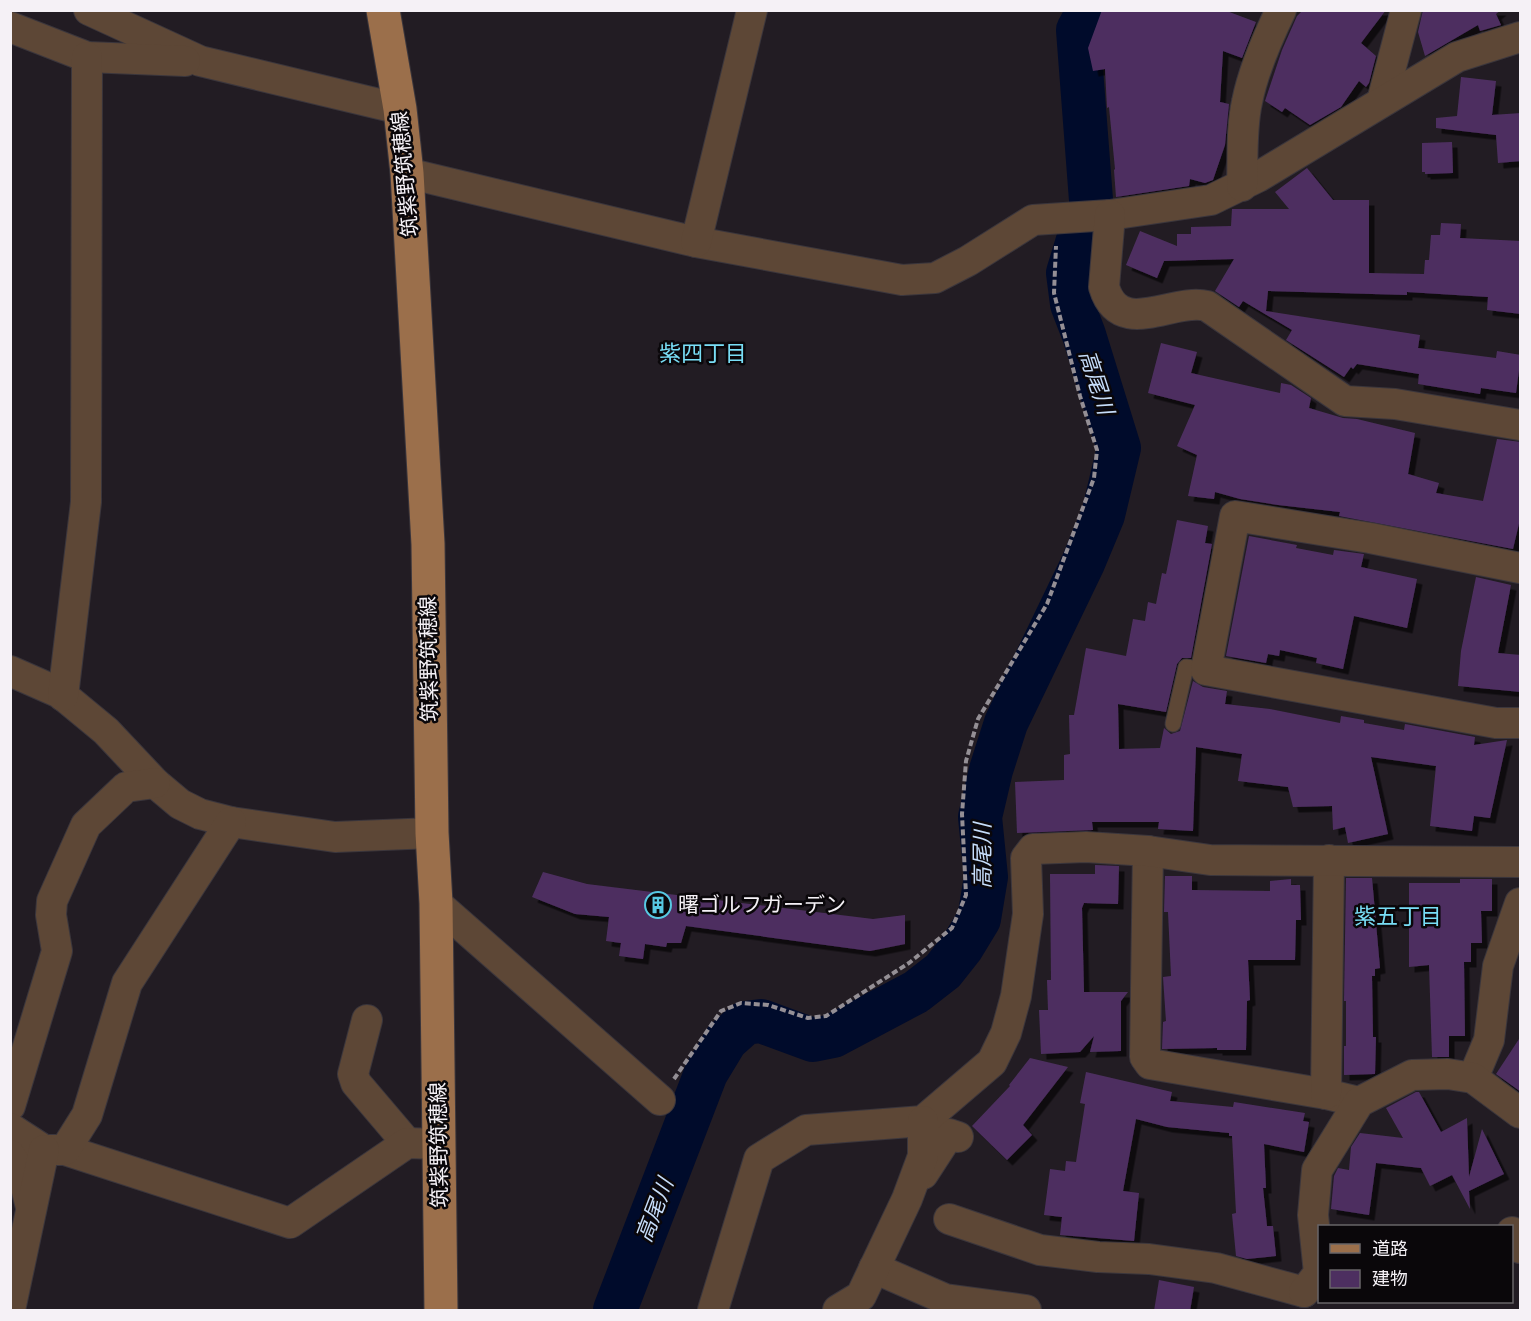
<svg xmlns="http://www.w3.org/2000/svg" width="1531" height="1321" viewBox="0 0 1531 1321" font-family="Cabin,'Noto Sans JP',sans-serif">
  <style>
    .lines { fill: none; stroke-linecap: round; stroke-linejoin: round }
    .river { stroke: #000b2b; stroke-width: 44 }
    .building { fill: #4d2f60; filter: url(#shadow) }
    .service-casing { stroke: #3b363c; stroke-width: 17 }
    .minor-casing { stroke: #3b363c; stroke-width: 32 }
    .primary-casing { stroke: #3b363c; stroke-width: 35 }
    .path { stroke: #948f95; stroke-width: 4; stroke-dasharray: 6 3; stroke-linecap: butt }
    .service { stroke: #5d4736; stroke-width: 15 }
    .minor { stroke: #5d4736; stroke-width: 30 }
    .primary { stroke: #9b6f4b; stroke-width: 33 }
    .labels { text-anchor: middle; stroke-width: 5; stroke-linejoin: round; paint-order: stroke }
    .street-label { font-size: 21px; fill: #f5f1f6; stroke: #0a070a }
    .poi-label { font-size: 21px; fill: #f5f1f6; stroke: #0a070a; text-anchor: start }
    .neighbourhood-label { font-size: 22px; fill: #79def6; stroke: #0a070a }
    .water-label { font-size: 22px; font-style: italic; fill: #c6ddfa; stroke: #0a070a }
  </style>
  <defs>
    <filter id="shadow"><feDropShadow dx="5.5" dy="5.5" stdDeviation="0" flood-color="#0009"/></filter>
  </defs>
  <rect width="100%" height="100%" fill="#221c23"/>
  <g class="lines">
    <g class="river">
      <path d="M1089 10 1078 30 1091 200"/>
      <path d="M615 1310 706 1073 726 1040 745 1023 761 1021 813 1040 833 1036 916 992 943 971 962 947 979 919 986 877 980 817 991 770 1006 723 1083 563 1103 515 1119 448 1084 335 1072 304 1068 273 1082 227"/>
    </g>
  </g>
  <g class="building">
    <path d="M1102 10H1224L1256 22 1242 58 1223 51 1220 102 1229 104 1225 145 1213 180 1205 183 1190 179 1189 186 1116 197 1114 170 1115 169 1109 107 1107 108 1105 69 1093 71 1088 48Z"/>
    <path d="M1303 10H1386L1361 43 1376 56 1369 83 1366 87 1359 81 1341 107 1310 125 1285 108 1282 112 1265 101 1282 50 1297 16Z"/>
    <path d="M1423 10H1501L1496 14 1501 25 1480 31 1478 25 1425 56 1418 32Z"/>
    <path d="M1461 77 1496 81 1492 115 1521 113V161L1498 163 1496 135 1436 128V118L1457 116Z"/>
    <path d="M1452 142 1453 173 1425 174V172H1422V143Z"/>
    <path d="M1307 168 1333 200H1369V273L1424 274 1425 260H1429L1431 235H1440L1441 223 1461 224 1460 238 1521 241V314L1487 310 1488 297 1407 292V295L1268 291 1266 311 1420 335 1418 348 1496 358 1497 351 1521 355 1516 393 1481 388 1480 394 1418 384 1419 374 1357 364 1353 369 1351 367 1344 377 1286 340 1292 330 1243 301 1239 307 1215 291 1234 259 1164 261 1157 278 1126 265 1140 231 1177 246V234H1191V227L1231 226 1232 209H1289L1275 192Z"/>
    <path d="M1161 343 1197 352 1191 373 1280 393 1281 383 1291 385 1311 398 1309 408 1343 418 1357 419 1415 433 1408 474 1439 483 1436 493 1483 501 1497 439 1521 442V515L1513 549 1339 516 1340 512 1278 505 1240 499 1215 492 1214 499 1188 496 1197 455 1177 446 1195 405 1148 393Z"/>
    <path d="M1177 520 1208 526 1205 543 1212 544 1191 658H1182L1177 664 1166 712 1118 704 1119 749 1160 748 1164 728 1171 734 1180 731 1193 681 1203 687 1227 691 1225 704 1270 709 1340 723 1341 716 1364 720V723L1404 730 1405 724 1475 737 1474 745 1507 740 1490 818 1474 816 1472 831 1430 826 1436 766 1371 757 1388 834 1348 843 1345 827 1333 830 1332 806 1293 807 1288 787 1238 781 1242 754 1196 747 1193 831 1158 829 1159 822H1092L1093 830 1017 833 1015 782 1064 780V755L1070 754 1069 715H1074L1086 648 1126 656 1133 619 1145 621 1148 602 1156 604 1162 573 1166 574Z"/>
    <path d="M1249 536 1297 545 1296 548 1333 555 1334 550 1364 554 1361 567 1417 579 1407 628 1354 616 1343 669 1316 663 1317 658 1280 650 1279 656 1268 654 1266 663 1226 656Z"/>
    <path d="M1476 577 1511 585 1498 653 1521 655V692L1458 686 1461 651Z"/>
    <path d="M1095 865 1119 866 1118 904 1084 903 1082 908 1084 992H1128L1121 1001V1051L1090 1052 1094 1036 1080 1052 1041 1054 1039 1010H1048L1047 980H1051L1050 874H1095Z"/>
    <path d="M543 872 587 884 873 919 905 915V944L870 951 686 926 681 943H667L666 947 645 944 643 959 619 956 621 943 606 941 609 917 575 914 532 897Z"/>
    <path d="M1165 876H1192V890L1270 891V881L1291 879V885H1300L1301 920H1296L1295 960H1248L1250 1000 1247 1001 1246 1050H1217V1048L1162 1049 1163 1022 1166 1021 1163 977 1171 976 1168 912H1164Z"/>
    <path d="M1346 878H1372L1380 968 1375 969V976H1372L1373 1037H1376L1375 1074 1344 1075V1046H1346V1001H1344Z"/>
    <path d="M1460 879H1492V911H1481L1482 943H1471V962H1464L1465 1036H1449V1057H1432L1429 965 1409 967V883H1460Z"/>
    <path d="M1521 1036V1092L1496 1074Z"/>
    <path d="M1030 1058 1068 1067 1023 1125 1032 1135 1007 1160 972 1126 1010 1086 1009 1085Z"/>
    <path d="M1086 1072 1172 1092 1170 1101 1233 1107 1234 1102 1305 1113 1303 1121 1309 1122 1304 1152 1264 1144 1266 1188H1263L1267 1226H1273L1276 1256 1247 1259 1236 1256 1232 1214 1236 1213 1232 1136H1229V1133L1167 1127 1136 1119 1123 1191 1139 1193 1134 1241 1060 1235 1062 1217 1044 1215 1050 1169 1065 1171 1066 1161 1076 1162 1085 1104 1080 1103Z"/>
    <path d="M1416 1092H1419L1441 1132 1467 1118 1469 1177 1482 1129 1504 1174 1469 1191 1470 1209 1452 1175 1430 1186 1421 1168 1376 1163 1369 1215 1331 1209 1334 1176 1338 1168 1349 1170 1351 1147 1360 1133 1403 1138 1386 1108Z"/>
    <path d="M1159 1280 1194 1287 1190 1311H1154Z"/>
  </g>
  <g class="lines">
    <defs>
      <path id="service" d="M1173 724 1186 667 1206 670"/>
      <g id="minor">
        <path d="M89 10 200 61 400 109"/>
        <path d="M10 27 87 57 185 61"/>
        <path d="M1382 101 1406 10"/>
        <path d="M407 173 696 242 902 280 935 278 968 261 1033 220 1110 215 1211 200 1258 177 1457 57 1520 37"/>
        <path d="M1242 186C1243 159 1241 129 1247 102 1253 71 1267 39 1281 10"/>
        <path d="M1110 215 1104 287C1120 340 1173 297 1207 306L1345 401 1395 404 1520 425"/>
        <path d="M696 242 752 10"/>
        <path d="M1520 568 1370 538 1235 516 1206 670 1496 723H1520"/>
        <path d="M10 671 60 693 106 731 155 783 180 804 200 814 231 822 335 837 432 833"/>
        <path d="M63 696 86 502 87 57"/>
        <path d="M1148 851 1145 1057 1150 1064 1326 1094 1359 1102"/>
        <path d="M436 903 660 1100"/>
        <path d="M367 1020 353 1074 356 1083 407 1143"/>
        <path d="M1473 1078 1489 1040 1498 966 1520 903"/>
        <path d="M1326 1094 1329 860"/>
        <path d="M10 1106 57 951 51 915 52 901 86 825 126 787 155 783"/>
        <path d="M10 1128 44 1150H65L290 1223 407 1143 438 1144"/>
        <path d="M65 1150 87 1115 127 983 231 822"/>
        <path d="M10 1155 24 1179 31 1207"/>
        <path d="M923 1174 949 1134 958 1137"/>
        <path d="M949 1219 1040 1250 1098 1257 1149 1259 1216 1268 1304 1292"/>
        <path d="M1512 1232 1520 1248"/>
        <path d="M874 1268 945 1299 1026 1310"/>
        <path d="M1304 1292 1319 1273 1313 1215 1317 1170 1359 1102 1412 1075 1448 1074 1473 1078 1520 1113"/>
        <path d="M10 1310 44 1150"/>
        <path d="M713 1310 759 1159 806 1130 923 1121 992 1062 1006 1033 1016 996 1028 914 1026 858 1033 849 1086 847 1148 851 1210 860 1520 862"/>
        <path d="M838 1310 861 1296 907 1199 923 1156V1121"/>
      </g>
      <path id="primary" d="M383 10 400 109 407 173 428 544 432 833 436 903 441 1310"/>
    </defs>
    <use href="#service" class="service-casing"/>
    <use href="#minor" class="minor-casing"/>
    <use href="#primary" class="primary-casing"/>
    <path class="path" d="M674 1079 721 1011 741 1003 768 1005 808 1018 826 1016 909 963 952 928 966 895 962 814 966 761 978 719 1047 604 1094 478 1097 450 1080 396 1054 293 1056 246"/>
    <use href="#service" class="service"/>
    <use href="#minor" class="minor"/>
    <use href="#primary" class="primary"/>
  </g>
  <defs>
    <symbol id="building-ring" viewBox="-11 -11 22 22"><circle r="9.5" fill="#0a070a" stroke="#57c9e3" stroke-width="1.5"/><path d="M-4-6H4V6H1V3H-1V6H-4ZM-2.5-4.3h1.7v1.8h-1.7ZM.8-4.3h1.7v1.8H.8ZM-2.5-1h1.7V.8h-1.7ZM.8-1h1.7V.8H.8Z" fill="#57c9e3"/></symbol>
  </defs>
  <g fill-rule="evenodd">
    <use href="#building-ring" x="643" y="890" width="30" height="30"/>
  </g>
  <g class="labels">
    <g class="street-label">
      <text transform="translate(405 174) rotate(-95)" y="7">筑紫野筑穂線</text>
      <text transform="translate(429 659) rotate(-91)" y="7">筑紫野筑穂線</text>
      <text transform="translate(439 1145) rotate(-91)" y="7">筑紫野筑穂線</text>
    </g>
    <g class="poi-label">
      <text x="678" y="912">曙ゴルフガーデン</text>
    </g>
    <g class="neighbourhood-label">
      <text x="703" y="361">紫四丁目</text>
      <text x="1398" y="924">紫五丁目</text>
    </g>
    <g class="water-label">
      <text transform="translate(1097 382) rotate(72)" y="8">高尾川</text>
      <text transform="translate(982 856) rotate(-90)" y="8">高尾川</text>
      <text transform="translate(654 1210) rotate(-69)" y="8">高尾川</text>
    </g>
  </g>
  <rect width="1531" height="1321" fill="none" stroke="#f5f1f6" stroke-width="24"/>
  <rect x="1318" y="1225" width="195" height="78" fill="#0a070a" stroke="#686568" stroke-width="1.5"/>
  <rect x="1330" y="1244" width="30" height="9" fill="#9b6f4b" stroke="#686568" stroke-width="1.5"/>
  <text x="1372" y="1255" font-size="18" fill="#f5f1f6">道路</text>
  <rect x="1330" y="1270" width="30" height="18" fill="#4d2f60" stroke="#686568" stroke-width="1.5"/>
  <text x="1372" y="1285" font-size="18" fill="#f5f1f6">建物</text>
</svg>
